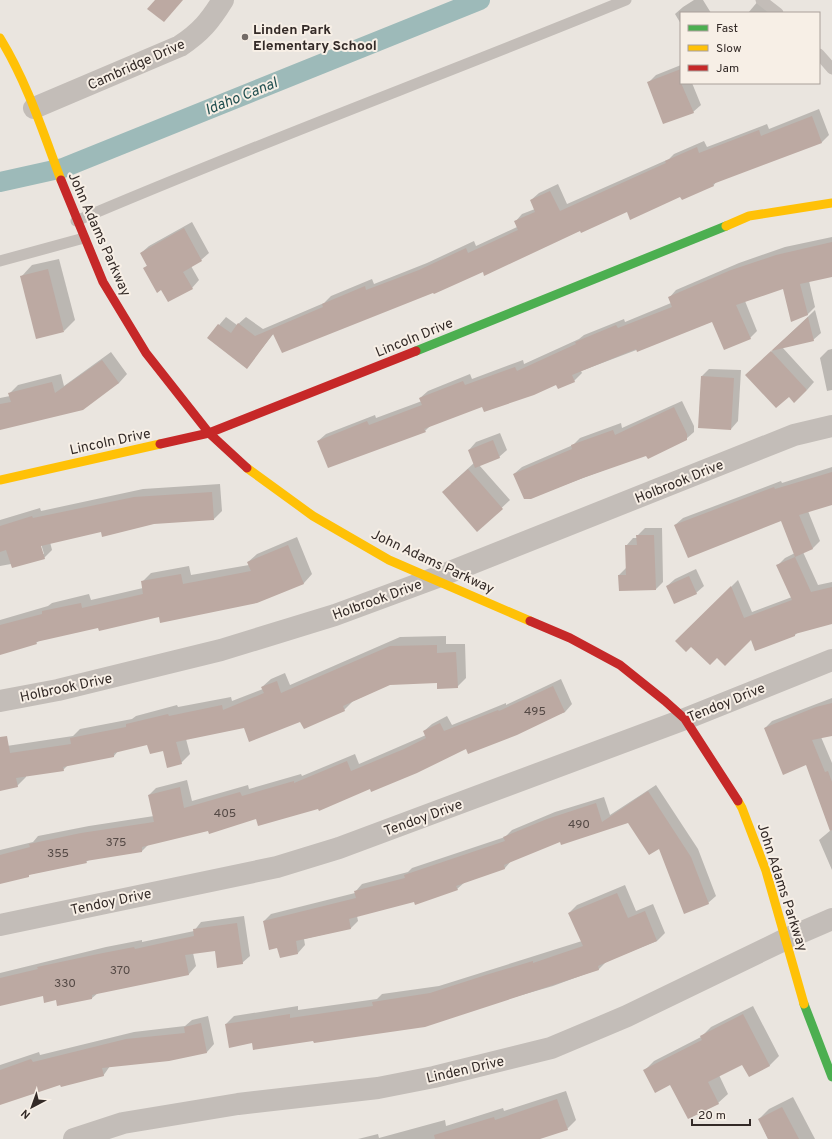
<svg xmlns="http://www.w3.org/2000/svg" width="832" height="1139" viewBox="0 0 832 1139" font-family="Overpass,sans-serif">
  <style>
    .shadow { fill: #0003; fill-rule: evenodd }
    .lines { fill: none; stroke-linecap: round; stroke-linejoin: round }
    .canal { stroke: #9dbab9; stroke-width: 20 }
    .building { fill: #bca9a2 }
    .lane { stroke: #c3bdb8; stroke-width: 11 }
    .street { stroke: #c3bdb8; stroke-width: 22 }
    .fast { stroke: #4caf50; stroke-width: 9 }
    .slow { stroke: #ffc107; stroke-width: 9 }
    .jam { stroke: #c62828; stroke-width: 9 }
    .poi-dot { fill: #736b67; stroke: #f7efe6; stroke-width: 1.5 }
    .labels { text-anchor: middle; stroke-width: 4; stroke-linejoin: round; paint-order: stroke }
    .number-label { font-size: 12px; fill: #554a46 }
    .poi-label { font-size: 14px; font-weight: bold; fill: #332a27; stroke: #f7efe6; text-anchor: start }
    .street-label { font-size: 14px; fill: #332a27; stroke: #f7efe6 }
    .water-label { font-size: 15px; font-style: italic; fill: #214f50; stroke: #f7efe6 }
  </style>
  <rect width="100%" height="100%" fill="#eae5df"/>
  <g class="shadow">
    <path d="M694 0H703L711 13H681V24L675 14 683 7Z"/>
    <path d="M759 0 778 13H748Z"/>
    <path d="M681 65V83H692L701 105 693 112 648 83 656 75Z"/>
    <path d="M819 109 829 135 822 142 717 181 713 186 627 211 434 291 274 333 247 367 208 338 226 317 237 325 246 317 263 329 324 303 331 296 372 279 374 284 427 263 474 241 476 246 517 227 515 222 522 214 535 209 531 200 539 193 558 184 567 204 669 159 674 154 704 141 707 147 767 124 769 129Z"/>
    <path d="M192 222 209 253 201 260 191 266 199 280 192 288 162 289 144 268 148 265 141 253 149 246Z"/>
    <path d="M832 237V276L809 281 815 307 807 315 784 287 745 301 757 331 750 338 713 321 581 371 582 373 574 381 556 384 483 405 431 425 425 431 318 441 326 434 375 415 376 418 422 401 420 398 428 391 470 374 472 379 523 360 524 364 579 339 584 335 624 319 625 322 671 303 669 298 676 290 739 263 785 247Z"/>
    <path d="M59 259 75 320 64 331 21 277 32 265Z"/>
    <path d="M815 310 821 333 813 340 782 347 814 382 807 390 754 368Z"/>
    <path d="M832 349V390L827 391 820 358 828 350Z"/>
    <path d="M111 352 127 374 119 383 0 429V398L10 396 9 394 18 385 61 374 64 386Z"/>
    <path d="M709 369 741 370 738 421 731 429 702 376Z"/>
    <path d="M682 401 694 426V432L686 439 530 498 514 474 522 467 573 445 580 438 621 423 622 428Z"/>
    <path d="M500 433 507 450 499 457 479 465 510 500 478 530 451 484 474 463 469 450 476 442Z"/>
    <path d="M832 467V504L808 511 820 541 813 548 803 552 818 585 832 582V623L798 632 795 635 751 638 717 657 677 641 738 580 752 612 792 597 778 565 785 558 795 553 782 520 675 525 683 518 781 481 782 483Z"/>
    <path d="M220 484 222 511 214 519 154 523 102 530 50 542 52 550 44 558 0 566V520L40 508 41 511 143 489ZM40 540 44 554H42L38 541Z"/>
    <path d="M645 528H662L663 582 656 589 620 590 619 575 626 568V546L633 538H637V536Z"/>
    <path d="M297 537 312 574 304 583 257 602 159 616 99 627 40 640 36 643 0 654V620L48 606 52 603 89 594 91 600 143 588 142 582 151 573 189 566 191 575 249 565 248 562 257 554Z"/>
    <path d="M696 569 704 586 696 593 667 586 675 579Z"/>
    <path d="M446 636V644H465L466 678 457 687 438 682 390 684 353 701 344 710 301 720 245 727 186 739 190 754 181 763 163 749 148 744 118 751 114 756 68 765 63 770 26 775V777L17 786 0 790V747L73 736 80 729 132 719 136 716 177 705 178 707 231 697 232 701 263 689 262 687 271 679 285 673 290 685 400 637Z"/>
    <path d="M561 679 572 704 565 712 466 747 371 788 318 807 257 818 149 844 142 851 90 859 86 862 31 874 0 883V850L33 842 38 836 89 826 154 816 149 795 156 788 187 780 192 801 248 785 249 789 301 774 302 776 355 754 359 764 426 735 424 731 432 724 447 716 452 725 506 703V705Z"/>
    <path d="M832 698V735L821 737 832 763V870L819 840 831 830 807 764 765 728 772 721Z"/>
    <path d="M656 785 698 849 716 896 708 903 659 847 629 822 561 841 512 860 505 868 465 882 457 889 357 916 358 921 351 928 304 939 305 945 298 953 278 947 264 921 271 914 355 893V892L362 884 408 872 412 868 505 837 512 830 555 812 604 797 610 815Z"/>
    <path d="M625 885 636 911 653 904 665 933 657 941 607 961 599 969 553 986 484 1006 314 1039 253 1042 226 1024 234 1016 298 1006V1010L377 999 382 994 439 986 582 941 569 913 577 905Z"/>
    <path d="M244 916 250 956 242 963 216 950 193 953 196 966 189 974 98 993 92 998 57 999 44 995 0 1004V973L106 947 142 940V942L194 931 201 922Z"/>
    <path d="M753 1006 779 1056 769 1066 743 1063 719 1075 728 1094 718 1103 645 1070 654 1061 701 1037 711 1027Z"/>
    <path d="M208 1016 214 1044 207 1052 169 1060 110 1066 103 1076 61 1083 0 1104V1065L39 1052 40 1055 134 1032 185 1026 192 1020Z"/>
    <path d="M566 1091 576 1120 567 1129 537 1139H358L378 1134 379 1138 445 1120 446 1126 503 1108 504 1111Z"/>
    <path d="M793 1097 815 1139H768L759 1119 769 1109Z"/>
  </g>
  <g class="lines">
    <path class="canal" d="M0 182 63 168 480 0"/>
  </g>
  <g class="building">
    <path d="M155 0H183L164 22 147 9Z"/>
    <path d="M681 69V83L694 113 663 124 647 82Z"/>
    <path d="M812 116 822 143 713 184 714 186 682 200 680 197 630 220 627 212 581 233 580 231 484 276 483 272 434 294 433 293 282 353 273 334 247 369 207 338 218 324 231 333 238 323 255 336 323 307 322 304 365 286 366 290 419 270 466 248 468 253 518 230 514 221 535 212 530 200 550 191 560 211 666 163 665 161 697 147 699 153 759 130 761 136Z"/>
    <path d="M184 228 202 261 183 272 193 289 168 302 161 290 157 293 143 268 147 266 140 253Z"/>
    <path d="M832 242V277L800 284 808 315 791 322 783 289 736 305 751 339 724 350 712 322 637 352 636 349 572 375 575 382 558 389 556 385 534 395 484 412 482 407 424 429 426 432 328 468 317 441 367 421 369 425 422 405 419 398 463 381 465 385 515 367 517 371 576 344 575 342 616 325 618 328 672 307 668 297 731 270 776 255Z"/>
    <path d="M48 269 64 332 36 339 20 276Z"/>
    <path d="M808 317 814 341 771 351 807 390 794 403 789 397 776 408 745 375Z"/>
    <path d="M102 360 119 383 83 410 0 430V404L11 402 8 393 52 382 55 393Z"/>
    <path d="M701 376 734 378 731 430 698 428Z"/>
    <path d="M674 407 687 434V440L648 459 646 456 583 478 531 499H524L513 474 572 449 571 445 613 430 615 435Z"/>
    <path d="M493 440 500 458 475 468 468 450Z"/>
    <path d="M468 469 503 509 477 532 442 492Z"/>
    <path d="M832 472V505L799 515 813 549 795 557 781 521 688 558 674 525 774 487 775 489Z"/>
    <path d="M212 492 214 520 154 524 102 537 101 532 41 546 45 559 12 568 6 550 0 552V526L32 516 33 518 134 497Z"/>
    <path d="M636 535H654L656 590 619 591 618 575H626L625 545H637Z"/>
    <path d="M288 545 304 584 257 603 160 623 159 617 99 631 98 628 36 642 37 644 0 655V625L42 614V611L81 603 82 608 143 594 141 581 181 574 183 584 251 571 247 562Z"/>
    <path d="M795 557 811 592 832 587V624L795 634V636L755 651 751 640 725 666 717 658 710 665 691 647 686 652 675 641 731 586 744 618 792 600 776 565Z"/>
    <path d="M689 576 697 594 674 604 666 586Z"/>
    <path d="M437 645V653L456 652 458 688 437 689V683L390 685 343 706 345 711 304 729 300 722 249 742 244 728 176 742 182 764 167 768 163 751 150 754 147 745 114 753V757L63 767 64 771 16 778 18 787 0 791V737L7 736 10 753 71 744 70 738 126 727V724L168 714 169 716 222 705 223 710 264 693 261 687 277 681 281 693 390 646Z"/>
    <path d="M553 686 565 712 517 735 468 754 466 749 417 773 371 792 370 789 319 811 318 809 258 826 256 819 209 834 208 831 142 847V852L86 861 87 863 29 875V877L0 884V855L30 847 29 844 81 833 154 822 148 795 180 787 184 808 240 792 242 796 294 781V783L347 761 351 771 404 749 426 738 423 731 440 723 444 731 498 710 499 711Z"/>
    <path d="M832 703V736L812 740 825 772 828 771 832 782V830L830 831 806 765 783 775 764 728 816 707Z"/>
    <path d="M648 791 691 857 709 904 684 914 659 849 649 855 628 823 561 845 560 842 504 865 505 869 456 886 458 890 415 905 414 902 349 919 351 929 296 941 298 954 280 958 277 948 269 950 263 921 356 898 354 891 405 878 404 875 505 841 503 837 547 819 596 803 602 822Z"/>
    <path d="M617 893 628 918 645 911 657 941 598 966 599 970 425 1027 314 1043 313 1041 253 1050 252 1043 229 1048 225 1024 290 1014V1018L373 1006 372 1002 430 993 489 974 533 961V963L583 946 568 913Z"/>
    <path d="M237 923 243 964 217 968 215 951 185 955 189 975 92 995V999L57 1006 56 1000 44 1003 43 996 0 1006V978L38 969 37 967 98 954 134 947 135 949 194 936 193 929Z"/>
    <path d="M743 1014 770 1066 749 1077 742 1065 708 1082 719 1104 688 1119 670 1085 655 1093 643 1070 702 1040 700 1036Z"/>
    <path d="M201 1023 207 1053 169 1061 102 1068 104 1076 61 1087 60 1085 0 1105V1070L31 1059 33 1062 126 1039 185 1033 184 1027Z"/>
    <path d="M557 1099 568 1130 540 1139H435L434 1135 494 1117 495 1120Z"/>
    <path d="M782 1107 799 1139H768L758 1119Z"/>
  </g>
  <g class="lines">
    <g class="lane">
      <path d="M761 0 778 13"/>
      <path d="M819 54 832 69"/>
      <path d="M76 221C258 143 443 75 626 0"/>
      <path d="M0 261 84 238"/>
    </g>
    <g class="street">
      <path d="M34 108 180 46C201 32 210 21 223 0"/>
      <path d="M0 701 58 690 221 650 335 615 435 578 794 435 832 426"/>
      <path d="M0 925 277 867 339 848 685 719 832 660"/>
      <path d="M74 1139 123 1123 238 1104 378 1088 434 1077 551 1048 627 1016 786 939 832 919"/>
    </g>
    <g class="fast">
      <path d="M416 351 726 226"/>
      <path d="M804 1004 832 1077"/>
    </g>
    <g class="slow">
      <path d="M0 38C27 82 43 132 61 180"/>
      <path d="M726 226 749 216 832 203"/>
      <path d="M247 468 313 516 389 560 530 621"/>
      <path d="M0 480 160 444"/>
      <path d="M738 801 742 808 766 871 804 1004"/>
    </g>
    <g class="jam">
      <path d="M61 180 103 282 146 353 209 433 247 468"/>
      <path d="M160 444 209 433 416 351"/>
      <path d="M530 621 570 638 620 665 665 701 685 719 738 801"/>
    </g>
  </g>
  <circle class="poi-dot" cx="245" cy="37" r="4"/>
  <g class="labels">
    <g class="number-label">
      <text x="535" y="715">495</text>
      <text x="225" y="817">405</text>
      <text x="579" y="828">490</text>
      <text x="116" y="846">375</text>
      <text x="58" y="857">355</text>
      <text x="120" y="974">370</text>
      <text x="65" y="987">330</text>
    </g>
    <g class="poi-label">
      <text x="253" y="34">Linden Park<tspan x="253" dy="16">Elementary School</tspan></text>
    </g>
    <g class="street-label">
      <text transform="translate(136 64) rotate(-24)" y="5">Cambridge Drive</text>
      <text transform="translate(100 234) rotate(66)" y="5">John Adams Parkway</text>
      <text transform="translate(414 337) rotate(-22)" y="5">Lincoln Drive</text>
      <text transform="translate(110 441) rotate(-12)" y="5">Lincoln Drive</text>
      <text transform="translate(679 481) rotate(-22)" y="5">Holbrook Drive</text>
      <text transform="translate(433 561) rotate(25)" y="5">John Adams Parkway</text>
      <text transform="translate(377 599) rotate(-20)" y="5">Holbrook Drive</text>
      <text transform="translate(66 687) rotate(-12)" y="5">Holbrook Drive</text>
      <text transform="translate(726 702) rotate(-22)" y="5">Tendoy Drive</text>
      <text transform="translate(423 817) rotate(-20)" y="5">Tendoy Drive</text>
      <text transform="translate(783 887) rotate(72)" y="5">John Adams Parkway</text>
      <text transform="translate(111 901) rotate(-12)" y="5">Tendoy Drive</text>
      <text transform="translate(465 1069) rotate(-13)" y="5">Linden Drive</text>
    </g>
    <g class="water-label">
      <text transform="translate(241 96) rotate(-22)" y="5">Idaho Canal</text>
    </g>
  </g>
  <rect x="680" y="12" width="140" height="72" fill="#f7efe6" stroke="#a9a09a"/>
  <rect x="688" y="25" width="20" height="6" fill="#4caf50" stroke="#a9a09a"/>
  <text x="716" y="32" font-size="12" fill="#332a27">Fast</text>
  <rect x="688" y="45" width="20" height="6" fill="#ffc107" stroke="#a9a09a"/>
  <text x="716" y="52" font-size="12" fill="#332a27">Slow</text>
  <rect x="688" y="65" width="20" height="6" fill="#c62828" stroke="#a9a09a"/>
  <text x="716" y="72" font-size="12" fill="#332a27">Jam</text>
  <g transform="translate(32 1107) rotate(221)" stroke="#f7efe6" stroke-width="3" paint-order="stroke">
  <path d="M0-3L7 15L0 10L-7 15Z" fill="#332a27"/>
  <text y="-6" font-size="11" font-weight="bold" text-anchor="middle" fill="#332a27">N</text>
  </g>
  <path d="M692 1119v6h58v-6" fill="none" stroke="#332a27" stroke-width="2"/>
  <text x="698" y="1119" font-size="12" fill="#332a27" stroke="#f7efe6" stroke-width="3" paint-order="stroke">20 m</text>
</svg>
